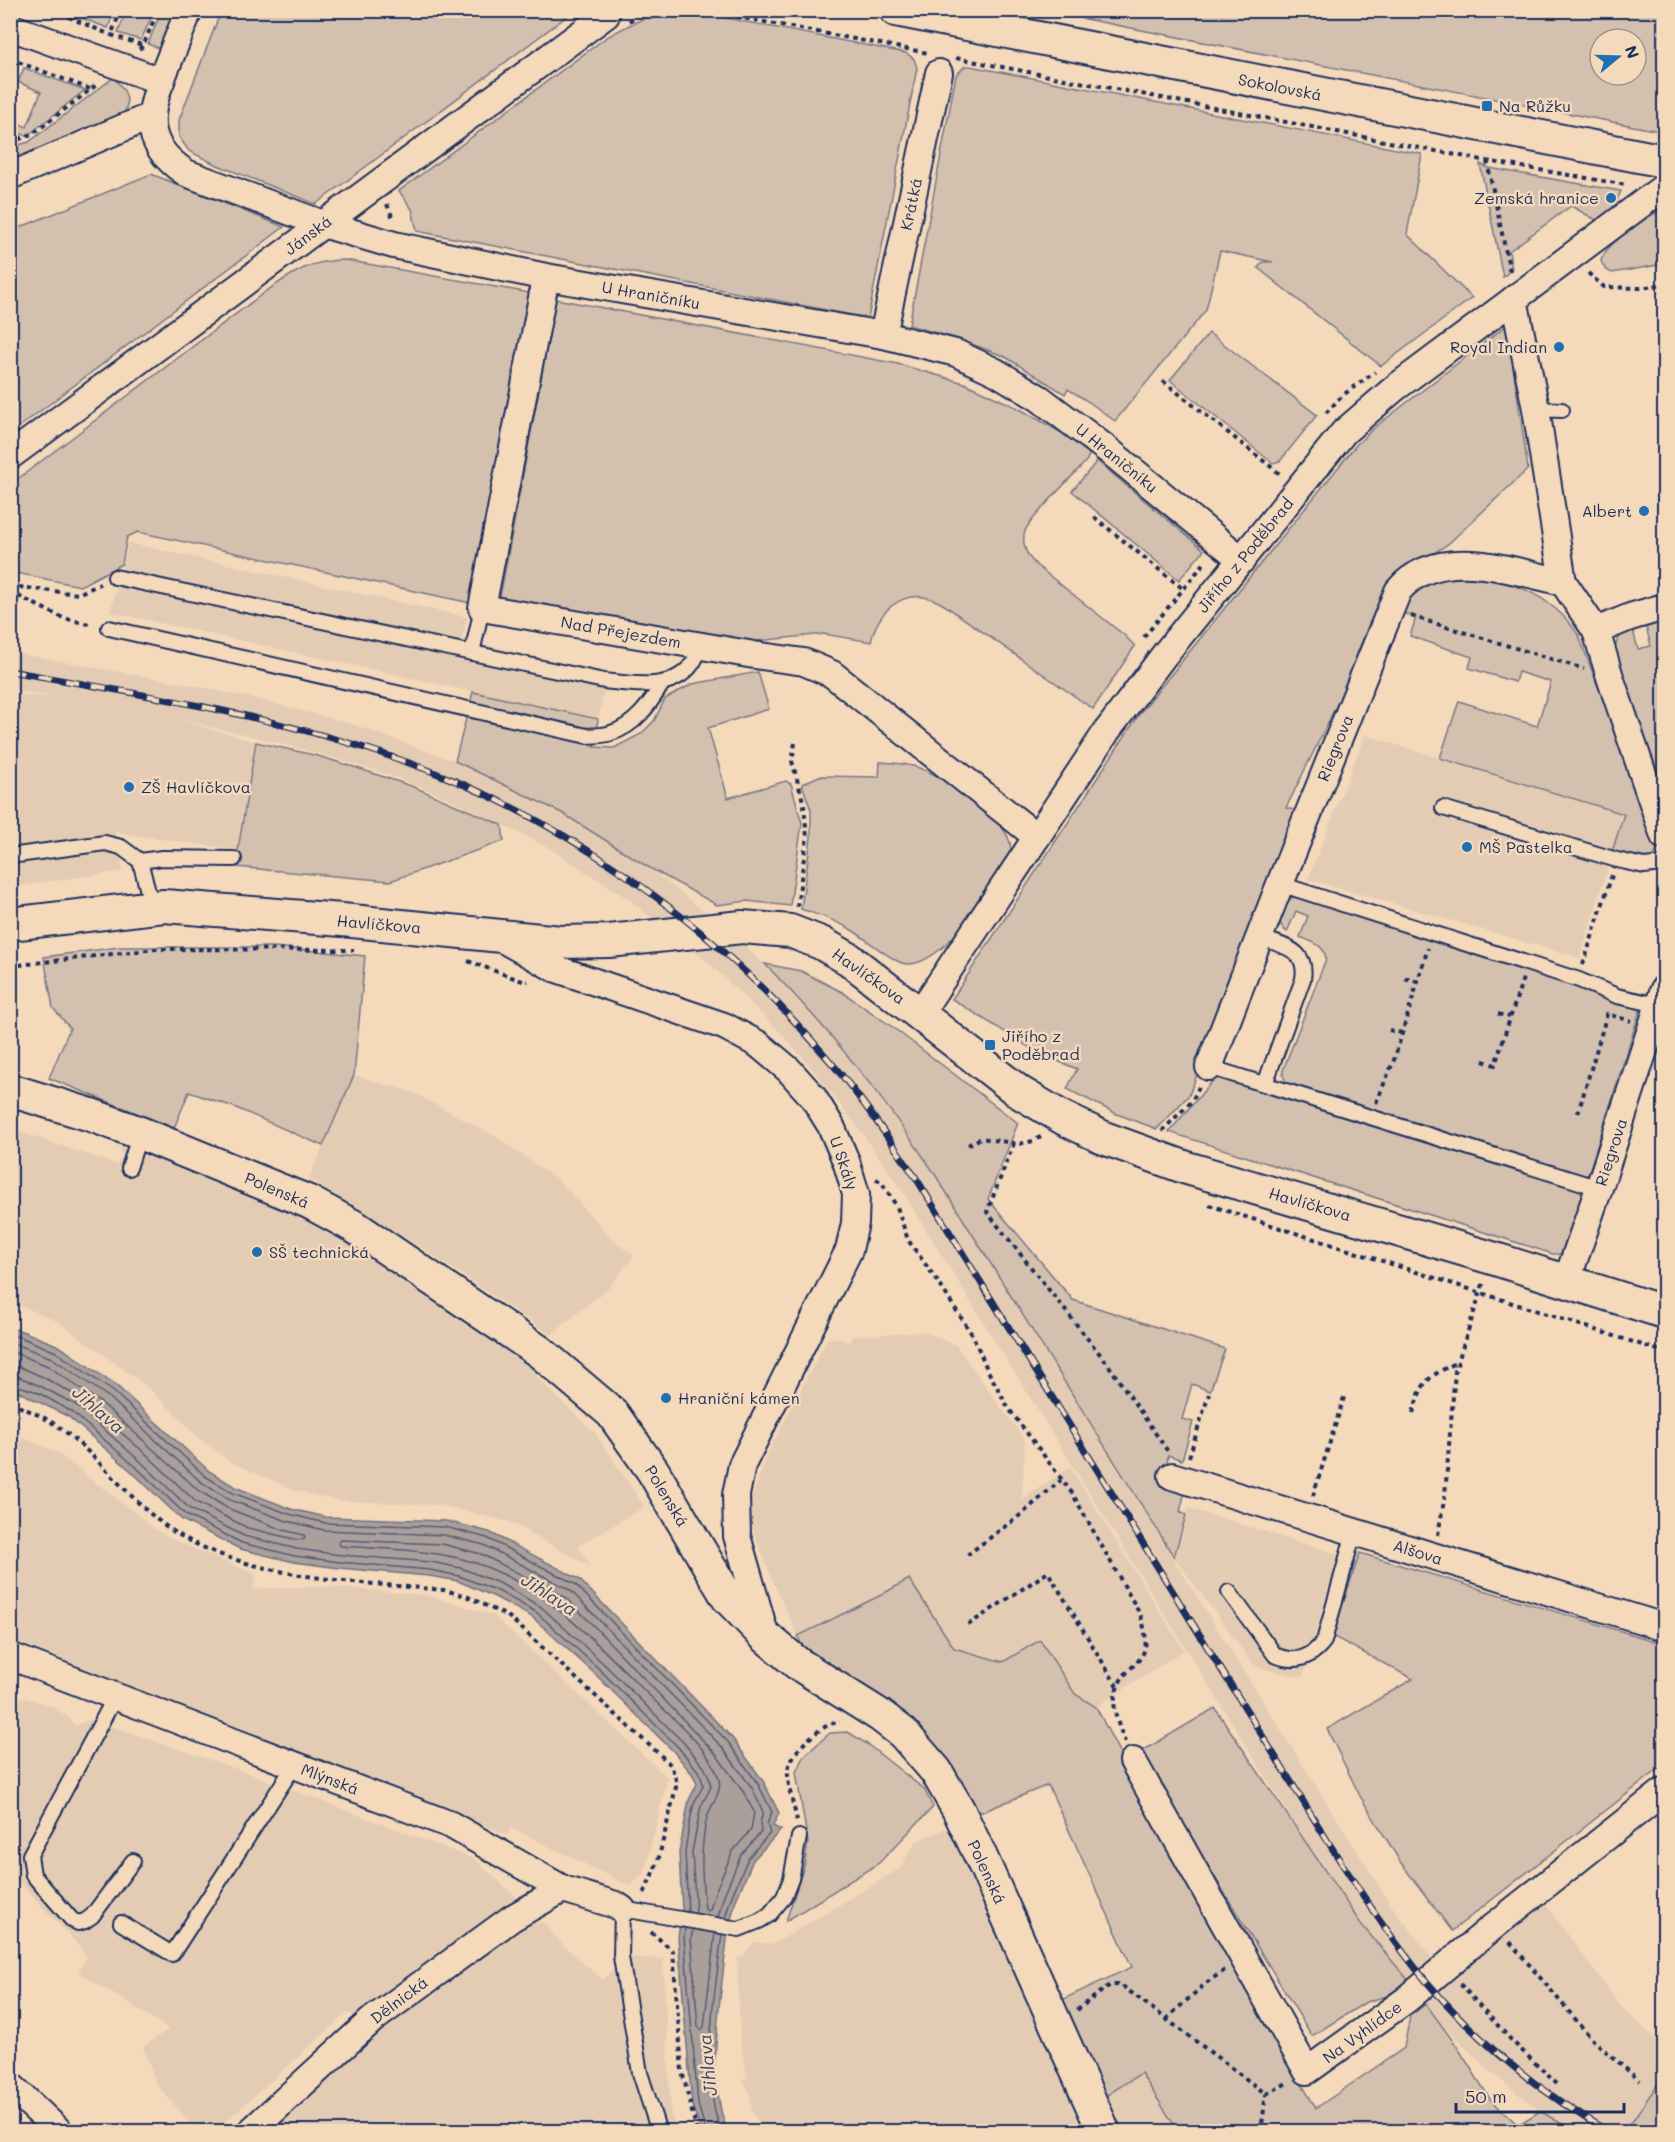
<svg xmlns="http://www.w3.org/2000/svg" width="1675" height="2142" viewBox="0 0 1675 2142" font-family="Mali,sans-serif">
  <style>
    .built { fill: #e4ccb4 }
    .green { fill: #d4c0ae; stroke: #787886; stroke-width: 1.5; fill-rule: evenodd }
    .water { fill: #aa9f9b; stroke: #717283; stroke-width: 1.5 }
    .lines { fill: none; stroke-linecap: round; stroke-linejoin: round }
    .shore { stroke: #545c76; stroke-width: 1.5 }
    .service-casing { stroke: #1b2f5e; stroke-width: 18 }
    .minor-casing { stroke: #1b2f5e; stroke-width: 30 }
    .tertiary-casing { stroke: #1b2f5e; stroke-width: 36 }
    .path { stroke: #1b2f5e; stroke-width: 4; stroke-dasharray: 4.5 4.5; stroke-linecap: butt }
    .service { stroke: #f4d9bb; stroke-width: 14 }
    .minor { stroke: #f4d9bb; stroke-width: 26 }
    .tertiary { stroke: #f4d9bb; stroke-width: 32 }
    .rail-casing { stroke: #1b2f5e; stroke-width: 7 }
    .rail { stroke: #f4d9bb; stroke-width: 4.5; stroke-dasharray: 14; stroke-linecap: butt }
    .poi-dot { fill: #1f6fb2; stroke: #f4d9bb; stroke-width: 2 }
    .labels { text-anchor: middle; stroke-width: 5; stroke-linejoin: round; paint-order: stroke }
    .street-label { font-size: 16px; fill: #1b2f5e; stroke: #f4d9bb }
    .poi-label { font-size: 16px; fill: #1b2f5e; stroke: #f4d9bb; text-anchor: start }
    .water-label { font-size: 18px; font-style: italic; fill: #38456a; stroke: #f4d9bb }
  </style>
  <rect width="100%" height="100%" fill="#f4d9bb"/>
  <filter id="ink" filterUnits="userSpaceOnUse"><feTurbulence type="fractalNoise" baseFrequency=".0167" numOctaves="2"/><feDisplacementMap in="SourceGraphic" scale="12" xChannelSelector="R" yChannelSelector="G"/><feConvolveMatrix kernelMatrix="1 2 1 2 8 2 1 2 1" color-interpolation-filters="sRGB"/></filter>
  <g filter="url(#ink)">
    <g class="built">
      <path d="M129 543 467 617 462 639 607 675 598 719 110 612Z"/>
      <path d="M10 652 197 686 264 701 349 723 455 761 562 813 608 842 648 867 736 937 805 1005 838 1042 889 1106 931 1167 1179 1568 1391 1905 1442 1971 1544 1902 1622 2008 1664 2046V2075L1632 2122 1649 2131H1574L1540 2111 1491 2072 1441 2024 1413 1995 1360 1926 1321 1866 900 1188 859 1129 810 1066 778 1030 711 965 627 898 544 845 441 795 389 775 338 759 256 737 174 719 256 742 238 850 115 832 123 871 11 887V694L53 697 11 690Z"/>
      <path d="M1365 735 1624 815 1580 958 1308 879Z"/>
      <path d="M354 1075 414 1093 495 1136 558 1180 614 1241 634 1256 610 1286 551 1335 422 1248 309 1179Z"/>
      <path d="M10 1128 117 1165 122 1155 120 1147 114 1138 249 1189 318 1224 353 1244 470 1321 495 1342 541 1372 537 1378 596 1434 644 1507 578 1546 591 1567 510 1522 439 1505 344 1501 317 1496 294 1490 231 1462 199 1438 150 1389 59 1322 24 1307 11 1305Z"/>
      <path d="M924 1332 956 1345 1025 1440 1022 1500 1070 1467 1184 1650 1096 1707 1075 1694 1040 1640 1003 1662 954 1648 908 1579 881 1595 798 1636 771 1577 746 1512 767 1455 827 1339 838 1337 849 1343 852 1336Z"/>
      <path d="M22 1437 58 1453 159 1532 176 1541 257 1575 253 1589 319 1586 426 1595 493 1615 668 1778 644 1873 630 1886 511 1828 508 1835 11 1639 10 1468Z"/>
      <path d="M1188 1508 1338 1554 1303 1677 1255 1667 1174 1557Z"/>
      <path d="M11 1697 26 1698 52 1706 70 1719 75 1726 90 1719 243 1771 474 1859 522 1902 362 2019 347 2013 215 2131H197L157 2085 143 2047 169 2029 78 1972 87 1958 81 1948 11 1873Z"/>
      <path d="M951 1826 1087 2131H763L751 2110 750 2094 742 2079 747 2077 740 2038 737 1958 742 1957 754 1942 772 1944 779 1941 904 1866 903 1862 917 1841Z"/>
      <path d="M543 1922 564 1946 603 1980 624 1957 663 1959 671 2114 677 2131 271 2132 407 2005 514 1926Z"/>
      <path d="M1141 2073 1178 2131H1119L1101 2099Z"/>
    </g>
    <g class="green">
      <path d="M62 11H114L108 28Z"/>
      <path d="M126 11H154L141 40 118 33Z"/>
      <path d="M161 11 177 18 163 50 148 44Z"/>
      <path d="M221 11H571V13L316 204 215 164 189 151 179 137V120Z"/>
      <path d="M1044 11H1664V132ZM1600 39H1636V75H1600Z"/>
      <path d="M679 12 710 15 906 53 914 59 917 68 868 318 417 231 412 209 399 191 607 37C634 22 648 14 679 12Z"/>
      <path d="M965 66H970L1422 154 1407 234 1472 298 1381 366 1258 268 1263 262H1273L1220 251 1206 310 1115 421 1089 402 1068 389 1065 394 1004 356 958 339 909 325 956 75Z"/>
      <path d="M24 68 85 90 27 136 11 130V120L27 127 41 92 18 82Z"/>
      <path d="M113 78C125 88 132 100 123 115L11 165V147L29 142Z"/>
      <path d="M1480 164 1489 168 1621 191 1613 209 1598 221 1571 206 1509 251 1512 269 1503 277Z"/>
      <path d="M151 174 284 227 11 433V231Z"/>
      <path d="M1664 209V264L1612 273 1605 269 1601 261C1605 243 1648 216 1664 209Z"/>
      <path d="M345 260 530 293 471 603 138 532 127 537 122 564 80 586 11 572V484L265 292C293 273 310 260 345 260Z"/>
      <path d="M556 299 898 364 964 383 1018 408 1062 433 1088 451 1089 455 1087 460C1075 474 1030 518 1025 531 1021 544 1027 556 1036 565L1124 635 1135 646 1093 709 944 605C910 584 878 606 871 642L824 634 747 642 500 597Z"/>
      <path d="M1507 325 1528 469 1448 544 1389 582 1368 626 1340 698 1286 808 1299 811 1189 1095 1157 1129 1117 1114 1067 1089 1077 1069 1040 1054 952 999 1140 713 1357 444 1374 428Z"/>
      <path d="M1209 333 1317 415 1280 461 1273 463 1270 461 1170 380Z"/>
      <path d="M1097 461 1204 550 1179 580 1072 491Z"/>
      <path d="M1460 573C1510 582 1549 590 1579 636L1658 847 1650 866 1610 858 1624 814 1440 758 1459 701 1537 726 1551 682 1518 672 1515 682 1469 668 1472 657 1410 636 1416 617 1399 612C1413 584 1431 579 1460 573Z"/>
      <path d="M1664 618V786H1663L1615 657C1614 641 1619 635 1632 627L1638 649 1651 646 1645 623Z"/>
      <path d="M758 672 769 709 708 728 728 798 786 781 791 784 802 823 790 906 747 901 717 905 648 867 562 813 455 761 473 692 598 719 594 747 614 748 641 734 654 721 665 699 692 684Z"/>
      <path d="M256 742 318 756 354 767 414 787 502 825 504 841 390 881 237 867 238 850Z"/>
      <path d="M880 762C889 763 899 763 908 765 937 770 1002 813 1010 843 1011 848 1011 855 1012 861 992 888 939 974 902 963 888 958 865 938 852 930 836 920 818 915 801 909L811 837V810L802 784 819 776 879 777Z"/>
      <path d="M1293 897H1301L1642 1004 1588 1175 1580 1176 1292 1087C1286 1082 1282 1078 1283 1070L1326 959C1325 945 1312 942 1300 937L1308 916 1296 911 1287 932C1274 922 1280 904 1293 897Z"/>
      <path d="M119 947H275L365 956 354 1075 323 1146 234 1107 189 1092 174 1128 49 1078 70 1028 53 1008 44 957Z"/>
      <path d="M765 964 801 971 842 992 891 1026 1018 1123 988 1199 1073 1300 1225 1349 1210 1391 1192 1384 1182 1419 1193 1422 1182 1460 1168 1455 1165 1483 1185 1491 1180 1512 1186 1515 1174 1557 931 1168C879 1092 829 1029 765 964Z"/>
      <path d="M1222 1076 1579 1189 1583 1192 1566 1249 1560 1254H1553L1169 1132 1215 1078Z"/>
      <path d="M1360 1553 1664 1644V1765L1452 1931 1401 1863 1360 1796 1327 1729 1413 1679 1332 1636Z"/>
      <path d="M909 1579 954 1648 1003 1662 1040 1640 1075 1694 1096 1707 1165 1841 1247 1993 1316 2108 1404 2048 1410 2016 1426 2004 1458 2048 1490 2099 1518 2125 1540 2111 1574 2131H1178L1141 2073 1101 2099 1057 2002 1132 1967 1048 1785 977 1814 835 1671 801 1644 798 1636 881 1595Z"/>
      <path d="M1215 1708 1361 1924 1409 1981 1391 1995 1366 2002 1312 2036 1139 1753Z"/>
      <path d="M848 1732 867 1744 924 1789 933 1807 879 1863 786 1921 804 1866 808 1843 796 1772 803 1757 830 1733Z"/>
      <path d="M1664 2075V2131H1647L1630 2124Z"/>
    </g>
    <path class="water" d="M11 1328 22 1331 59 1346 118 1387 209 1471 235 1487 291 1509 326 1517 446 1521 489 1532 579 1579 733 1739 763 1781 779 1813 773 1826 781 1830 753 1860 736 1900 728 1931 719 2007 714 2071 721 2111 727 2131H701L692 2105 678 1937 682 1910 679 1852 689 1800 697 1784 693 1775 674 1752 594 1673 532 1617 495 1597 458 1581 429 1576 339 1568 294 1562 240 1549 182 1520 131 1471 69 1417 11 1388Z"/>
    <g class="lines">
      <g class="shore">
        <path d="M10 1335 20 1337 56 1352 114 1392 205 1476 233 1493 289 1514 325 1523 445 1527 487 1538 575 1584 728 1742 758 1784 772 1812 767 1824 770 1833 748 1858 731 1898 725 1918"/>
        <path d="M10 1342 52 1358 110 1398 201 1482 230 1500 287 1521 324 1530 444 1535 484 1545 570 1590 722 1747 752 1788 763 1812 760 1823 761 1832 741 1855 724 1895 718 1917"/>
        <path d="M10 1351 48 1366 104 1405 198 1490 227 1508 283 1530 304 1535 305 1539 298 1540 248 1528 196 1502 146 1454 82 1399 43 1377 20 1367 10 1366"/>
        <path d="M10 1375 17 1376 40 1386 76 1405 140 1461 190 1509 244 1536 297 1549 341 1555 431 1562 461 1568 501 1584 541 1607 603 1663 683 1742 704 1767 709 1777 711 1787 701 1806 692 1852 696 1913"/>
        <path d="M10 1383 37 1392 72 1412 135 1466 186 1515 242 1543 295 1556 340 1562 430 1570 459 1576 498 1591 536 1612 598 1668 678 1747 698 1771 702 1780 703 1786 694 1803 689 1825 685 1852 688 1912"/>
        <path d="M341 1540 442 1544 481 1554 565 1597 592 1624 715 1753 744 1793 754 1812 751 1830 733 1851 715 1892 710 1910 707 1911 705 1909C702 1881 700 1855 705 1827 706 1822 707 1815 710 1810 715 1799 723 1789 718 1776 708 1747 672 1718 651 1697 596 1643 540 1579 462 1559 423 1549 381 1549 341 1546L338 1543Z"/>
        <path d="M685 1928 684 1937 698 2104 706 2132"/>
        <path d="M693 1929 691 1938 698 2027 701 2030 704 2027 715 1933"/>
        <path d="M721 2132 715 2112 708 2071 713 2006 722 1934"/>
      </g>
      <defs>
        <g id="service">
          <path d="M1536 409 1562 410"/>
          <path d="M115 577 604 681C633 684 672 692 692 664 696 659 698 652 700 646"/>
          <path d="M109 628 587 736C595 735 604 736 611 733 635 726 650 704 662 684"/>
          <path d="M472 653 482 608"/>
          <path d="M1443 808 1617 860 1644 866 1664 864"/>
          <path d="M10 856 105 843 121 847 140 861 152 907"/>
          <path d="M140 861 162 858 234 859"/>
          <path d="M1280 884 1579 980 1617 996 1658 1005"/>
          <path d="M1260 937C1283 947 1308 948 1303 979L1265 1084"/>
          <path d="M1209 1067 1599 1188"/>
          <path d="M129 1168 140 1133"/>
          <path d="M1229 1592 1275 1655C1296 1664 1311 1658 1324 1641L1354 1532"/>
          <path d="M115 1697 30 1855 33 1875 72 1920 78 1923 85 1921 92 1916 133 1861"/>
          <path d="M121 1923 172 1954 294 1766"/>
          <path d="M659 2132 640 2073 621 1957 622 1909 739 1929 759 1921 769 1915 784 1897 791 1879 799 1837"/>
        </g>
        <g id="minor">
          <path d="M189 10C182 28 175 45 168 63 149 109 138 141 186 173L323 224 394 245 546 277 883 335 956 353 996 372 1039 398 1108 450 1242 560"/>
          <path d="M10 27 161 81"/>
          <path d="M10 176 151 116"/>
          <path d="M546 277 482 608 754 655 804 662 832 674 1037 837"/>
          <path d="M1514 299 1536 409 1563 582 1596 631 1610 677 1664 836"/>
          <path d="M883 335 939 73"/>
          <path d="M10 456 606 15"/>
          <path d="M1596 631 1630 617 1664 607"/>
          <path d="M502 939 554 968 724 1026 758 1044 789 1070 813 1097 831 1126 846 1161 856 1194 855 1223 849 1250 742 1465 736 1495 737 1536 766 1637"/>
          <path d="M920 1013 1107 731 1165 654 1344 432 1395 388 1664 187"/>
          <path d="M1209 1067 1280 884 1398 591C1438 543 1512 571 1563 582"/>
          <path d="M1567 1280 1599 1188 1664 989"/>
          <path d="M1172 1476 1664 1627"/>
          <path d="M10 1656 451 1825 563 1889 616 1905 622 1909"/>
          <path d="M1133 1761 1307 2071 1406 2000 1495 1925 1664 1791"/>
          <path d="M10 2085 60 2132"/>
          <path d="M250 2132 372 2020 512 1918 563 1889"/>
        </g>
        <g id="tertiary">
          <path d="M896 10 1664 161"/>
          <path d="M10 924 164 906 342 920 561 942 609 941 742 927 790 931 821 943 849 959 1019 1092 1063 1118 1104 1138 1187 1168 1492 1258 1664 1312"/>
          <path d="M10 1090 91 1115 140 1133 309 1202 355 1227 540 1352 612 1413 653 1471 728 1598 766 1637 797 1663 881 1716 903 1733 936 1771 958 1809 981 1857 1104 2132"/>
        </g>
      </defs>
      <use href="#service" class="service-casing"/>
      <use href="#minor" class="minor-casing"/>
      <use href="#tertiary" class="tertiary-casing"/>
      <g class="path">
        <path d="M52 10 111 35"/>
        <path d="M121 10 111 35 145 46"/>
        <path d="M701 10 928 53"/>
        <path d="M629 21 650 10"/>
        <path d="M139 49 143 46 158 10"/>
        <path d="M956 58 1487 161 1627 185"/>
        <path d="M10 59 90 89"/>
        <path d="M10 134 22 138"/>
        <path d="M10 143 34 133 99 83"/>
        <path d="M1487 161 1510 272"/>
        <path d="M387 204 393 219"/>
        <path d="M1588 273 1604 287 1641 288 1664 284"/>
        <path d="M1163 381 1280 474"/>
        <path d="M1326 413 1343 395 1375 372"/>
        <path d="M1094 517 1182 588"/>
        <path d="M10 586 78 594 100 584"/>
        <path d="M10 592 63 618 93 625"/>
        <path d="M1411 616 1584 669"/>
        <path d="M1144 637 1206 561"/>
        <path d="M795 743 792 761 804 805 807 837 797 907"/>
        <path d="M468 961 525 982 528 981"/>
        <path d="M1583 965 1612 875"/>
        <path d="M10 966 156 949 354 950"/>
        <path d="M1405 978 1418 982"/>
        <path d="M1498 1014 1510 1017"/>
        <path d="M1389 1030 1402 1033"/>
        <path d="M1483 1061 1495 1065 1523 978"/>
        <path d="M1376 1103 1394 1060 1428 948"/>
        <path d="M1578 1113 1607 1014 1631 1021"/>
        <path d="M1162 1131 1192 1101 1199 1087"/>
        <path d="M1014 1143 987 1212 1107 1363 1169 1453"/>
        <path d="M968 1145 981 1138 1019 1144 1033 1141 1042 1136"/>
        <path d="M876 1179 882 1183 897 1207 908 1240 936 1279 973 1336 987 1369 1009 1409 1072 1493 1140 1614C1160 1670 1121 1658 1115 1697 1112 1711 1120 1729 1125 1742"/>
        <path d="M1209 1205 1664 1352"/>
        <path d="M10 1403C29 1410 47 1418 63 1430 102 1460 130 1501 170 1529 244 1579 358 1582 444 1590L466 1596 509 1617 671 1765 677 1783 658 1861 643 1896"/>
        <path d="M1413 1413C1422 1381 1427 1377 1456 1363"/>
        <path d="M1189 1457 1209 1394"/>
        <path d="M1313 1496 1345 1394"/>
        <path d="M1438 1535 1445 1495 1455 1371 1484 1281"/>
        <path d="M967 1555 1023 1513 1061 1480"/>
        <path d="M968 1625 1048 1572 1117 1686"/>
        <path d="M797 1821C794 1805 787 1787 788 1770 789 1753 824 1721 840 1722"/>
        <path d="M651 1932 673 1951 682 2071 697 2132"/>
        <path d="M1510 1942 1593 2040 1640 2081"/>
        <path d="M1460 1984 1512 2041 1557 2084"/>
        <path d="M1077 2010 1110 1985H1121L1266 2094"/>
        <path d="M1166 2019 1206 1983 1225 1970"/>
        <path d="M1266 2094 1287 2083"/>
        <path d="M1261 2132 1266 2094"/>
      </g>
      <use href="#service" class="service"/>
      <use href="#minor" class="minor"/>
      <use href="#tertiary" class="tertiary"/>
      <defs>
        <path id="rail" d="M10 671C140 694 271 715 395 758 560 814 708 920 822 1052 857 1091 886 1135 916 1178L1337 1856C1365 1899 1394 1943 1427 1982 1478 2042 1541 2093 1609 2132"/>
      </defs>
      <use href="#rail" class="rail-casing"/>
      <use href="#rail" class="rail"/>
    </g>
  </g>
  <g class="poi-dot">
    <rect x="1481" y="100" width="12" height="12" rx="3"/>
    <circle cx="1611" cy="198" r="6"/>
    <circle cx="1559" cy="347" r="6"/>
    <circle cx="1644" cy="511" r="6"/>
    <circle cx="129" cy="787" r="6"/>
    <circle cx="1467" cy="847" r="6"/>
    <rect x="984" y="1039" width="12" height="12" rx="3"/>
    <circle cx="257" cy="1252" r="6"/>
    <circle cx="666" cy="1398" r="6"/>
  </g>
  <g class="labels">
    <g class="street-label">
      <text transform="translate(1280 87) rotate(11)" y="6">Sokolovská</text>
      <text transform="translate(911 204) rotate(-78)" y="6">Krátká</text>
      <text transform="translate(308 235) rotate(-37)" y="6">Jánská</text>
      <text transform="translate(651 295) rotate(10)" y="6">U Hraničníku</text>
      <text transform="translate(1117 458) rotate(39)" y="6">U Hraničníku</text>
      <text transform="translate(1245 555) rotate(-51)" y="6">Jiřího z Poděbrad</text>
      <text transform="translate(621 632) rotate(10)" y="6">Nad Přejezdem</text>
      <text transform="translate(1335 748) rotate(-68)" y="6">Riegrova</text>
      <text transform="translate(379 924) rotate(5)" y="6">Havlíčkova</text>
      <text transform="translate(869 976) rotate(35)" y="6">Havlíčkova</text>
      <text transform="translate(1611 1152) rotate(-72)" y="6">Riegrova</text>
      <text transform="translate(844 1163) rotate(71)" y="6">U Skály</text>
      <text transform="translate(277 1190) rotate(23)" y="6">Polenská</text>
      <text transform="translate(1310 1204) rotate(16)" y="6">Havlíčkova</text>
      <text transform="translate(667 1496) rotate(59)" y="6">Polenská</text>
      <text transform="translate(1418 1552) rotate(17)" y="6">Alšova</text>
      <text transform="translate(330 1779) rotate(21)" y="6">Mlýnská</text>
      <text transform="translate(987 1872) rotate(65)" y="6">Polenská</text>
      <text transform="translate(399 2000) rotate(-37)" y="6">Dělnická</text>
      <text transform="translate(1362 2032) rotate(-36)" y="6">Na Vyhlídce</text>
    </g>
    <g class="poi-label">
      <text x="1499" y="112">Na Růžku</text>
      <text x="1599" y="204" text-anchor="end">Zemská hranice</text>
      <text x="1547" y="353" text-anchor="end">Royal Indian</text>
      <text x="1632" y="517" text-anchor="end">Albert</text>
      <text x="141" y="793">ZŠ Havlíčkova</text>
      <text x="1479" y="853">MŠ Pastelka</text>
      <text x="1002" y="1042">Jiřího z<tspan x="1002" dy="18">Poděbrad</tspan></text>
      <text x="269" y="1258">SŠ technická</text>
      <text x="678" y="1404">Hraniční kámen</text>
    </g>
    <g class="water-label">
      <text transform="translate(98 1410) rotate(41)" y="6">Jihlava</text>
      <text transform="translate(549 1595) rotate(33)" y="6">Jihlava</text>
      <text transform="translate(708 2065) rotate(-96)" y="6">Jihlava</text>
    </g>
  </g>
  <rect width="1675" height="2142" fill="none" stroke="#f4d9bb" stroke-width="36"/>
  <rect x="18" y="18" width="1639" height="2106" fill="none" stroke="#1b2f5e" stroke-width="2" filter="url(#ink)"/>
  <g transform="translate(1618 57) rotate(71)"><circle r="28" fill="#f4d9bb" stroke="#9d9596" stroke-width="1.5"/>
  <path d="M0-4.5L10 22L0 15L-10 22Z" fill="#1f6fb2"/>
  <text y="-9" font-size="16" font-weight="bold" text-anchor="middle" fill="#1b2f5e">N</text>
  </g>
  <path d="M1456 2103v9h168v-9" fill="none" stroke="#1b2f5e" stroke-width="3"/>
  <text x="1465" y="2103" font-size="18" fill="#1b2f5e" stroke="#f4d9bb" stroke-width="4.5" paint-order="stroke">50 m</text>
</svg>
